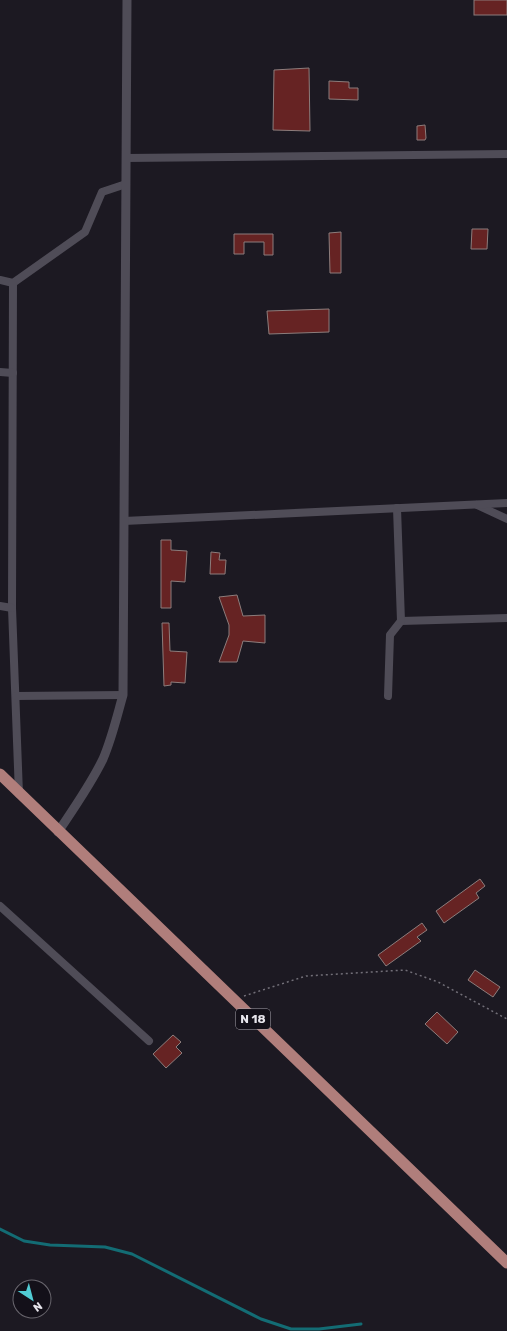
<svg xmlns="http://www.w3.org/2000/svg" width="507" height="1331" viewBox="0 0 507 1331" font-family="Rubik,sans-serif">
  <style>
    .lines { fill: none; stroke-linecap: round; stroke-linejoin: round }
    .stream { stroke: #136c74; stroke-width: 3 }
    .building { fill: #662323; stroke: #8c7d7c }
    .path { stroke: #726f78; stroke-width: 1.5; stroke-dasharray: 2 3; stroke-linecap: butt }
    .minor { stroke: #4f4c57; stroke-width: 8 }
    .tertiary { stroke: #4f4c57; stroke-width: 9 }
    .primary { stroke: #b07e7b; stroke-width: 11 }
    .labels { text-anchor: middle; stroke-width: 3.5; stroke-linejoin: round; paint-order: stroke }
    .shield { fill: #131019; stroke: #a7a5ad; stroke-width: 1 }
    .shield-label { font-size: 12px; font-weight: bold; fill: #e7e5ec }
  </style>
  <rect width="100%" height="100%" fill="#1c1922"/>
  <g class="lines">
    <path class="stream" d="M0 1229 24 1241 50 1245 105 1247 132 1254 261 1319 291 1329H319L361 1324"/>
  </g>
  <g class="building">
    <rect x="474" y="0" width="33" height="15"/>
    <path d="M309 68 310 131 273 130 274 70Z"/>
    <path d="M329 81 349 82V88H358V100L329 99Z"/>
    <path d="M425 125 426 138 425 140H417V126Z"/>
    <path d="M472 229H488L487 249H471Z"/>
    <path d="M341 232V273H330L329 233Z"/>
    <path d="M234 234H273V255H264V242H244V254H234Z"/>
    <path d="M329 309V332L269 334 267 311Z"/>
    <path d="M161 540H171V550L187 551 185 582 171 581V608H161Z"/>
    <path d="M211 552 220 553 219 560H226L225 574H210Z"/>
    <path d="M237 595 243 616 265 615V643L243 641 237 662H219L229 635V625L219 597Z"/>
    <path d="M162 623H169L170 651 187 652 185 683 171 682V685L164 686Z"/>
    <path d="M480 879 485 886 476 893 479 898 444 923 436 911Z"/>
    <path d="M422 923 427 930 417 937 421 941 386 966 378 955Z"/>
    <path d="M475 970 500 987 493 997 468 980Z"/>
    <path d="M437 1012 458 1032 447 1044 425 1024Z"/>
    <path d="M173 1035 181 1042 176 1047 182 1053 166 1068 153 1054Z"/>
  </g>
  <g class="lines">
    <path class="path" d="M244 996 306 976 405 970 438 982 507 1019"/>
    <g class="minor">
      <path d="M126 158 507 154"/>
      <path d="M0 280 13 283 85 232 102 192 126 184"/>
      <path d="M13 283 12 608 19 794"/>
      <path d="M0 372 13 373"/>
      <path d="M477 505 507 519"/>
      <path d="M124 521 507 503"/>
      <path d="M0 606 12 608"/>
      <path d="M401 621 507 618"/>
      <path d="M16 696 123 695"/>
      <path d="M388 696 390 635 401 621 397 508"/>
      <path d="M0 906 149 1041"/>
    </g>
    <path class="tertiary" d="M58 832C74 808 91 784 103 759 112 738 117 716 123 695L127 0"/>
    <path class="primary" d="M0 774 507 1263"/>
  </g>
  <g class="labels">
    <rect class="shield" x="236" y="1009" width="34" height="20" rx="3"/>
    <g class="shield-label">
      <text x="253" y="1023">N 18</text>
    </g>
  </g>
  <g transform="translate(32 1299) rotate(144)"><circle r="19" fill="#131019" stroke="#68656d"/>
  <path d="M0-3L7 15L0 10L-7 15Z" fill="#51ccd4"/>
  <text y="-6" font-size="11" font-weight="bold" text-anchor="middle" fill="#e7e5ec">N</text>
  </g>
</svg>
